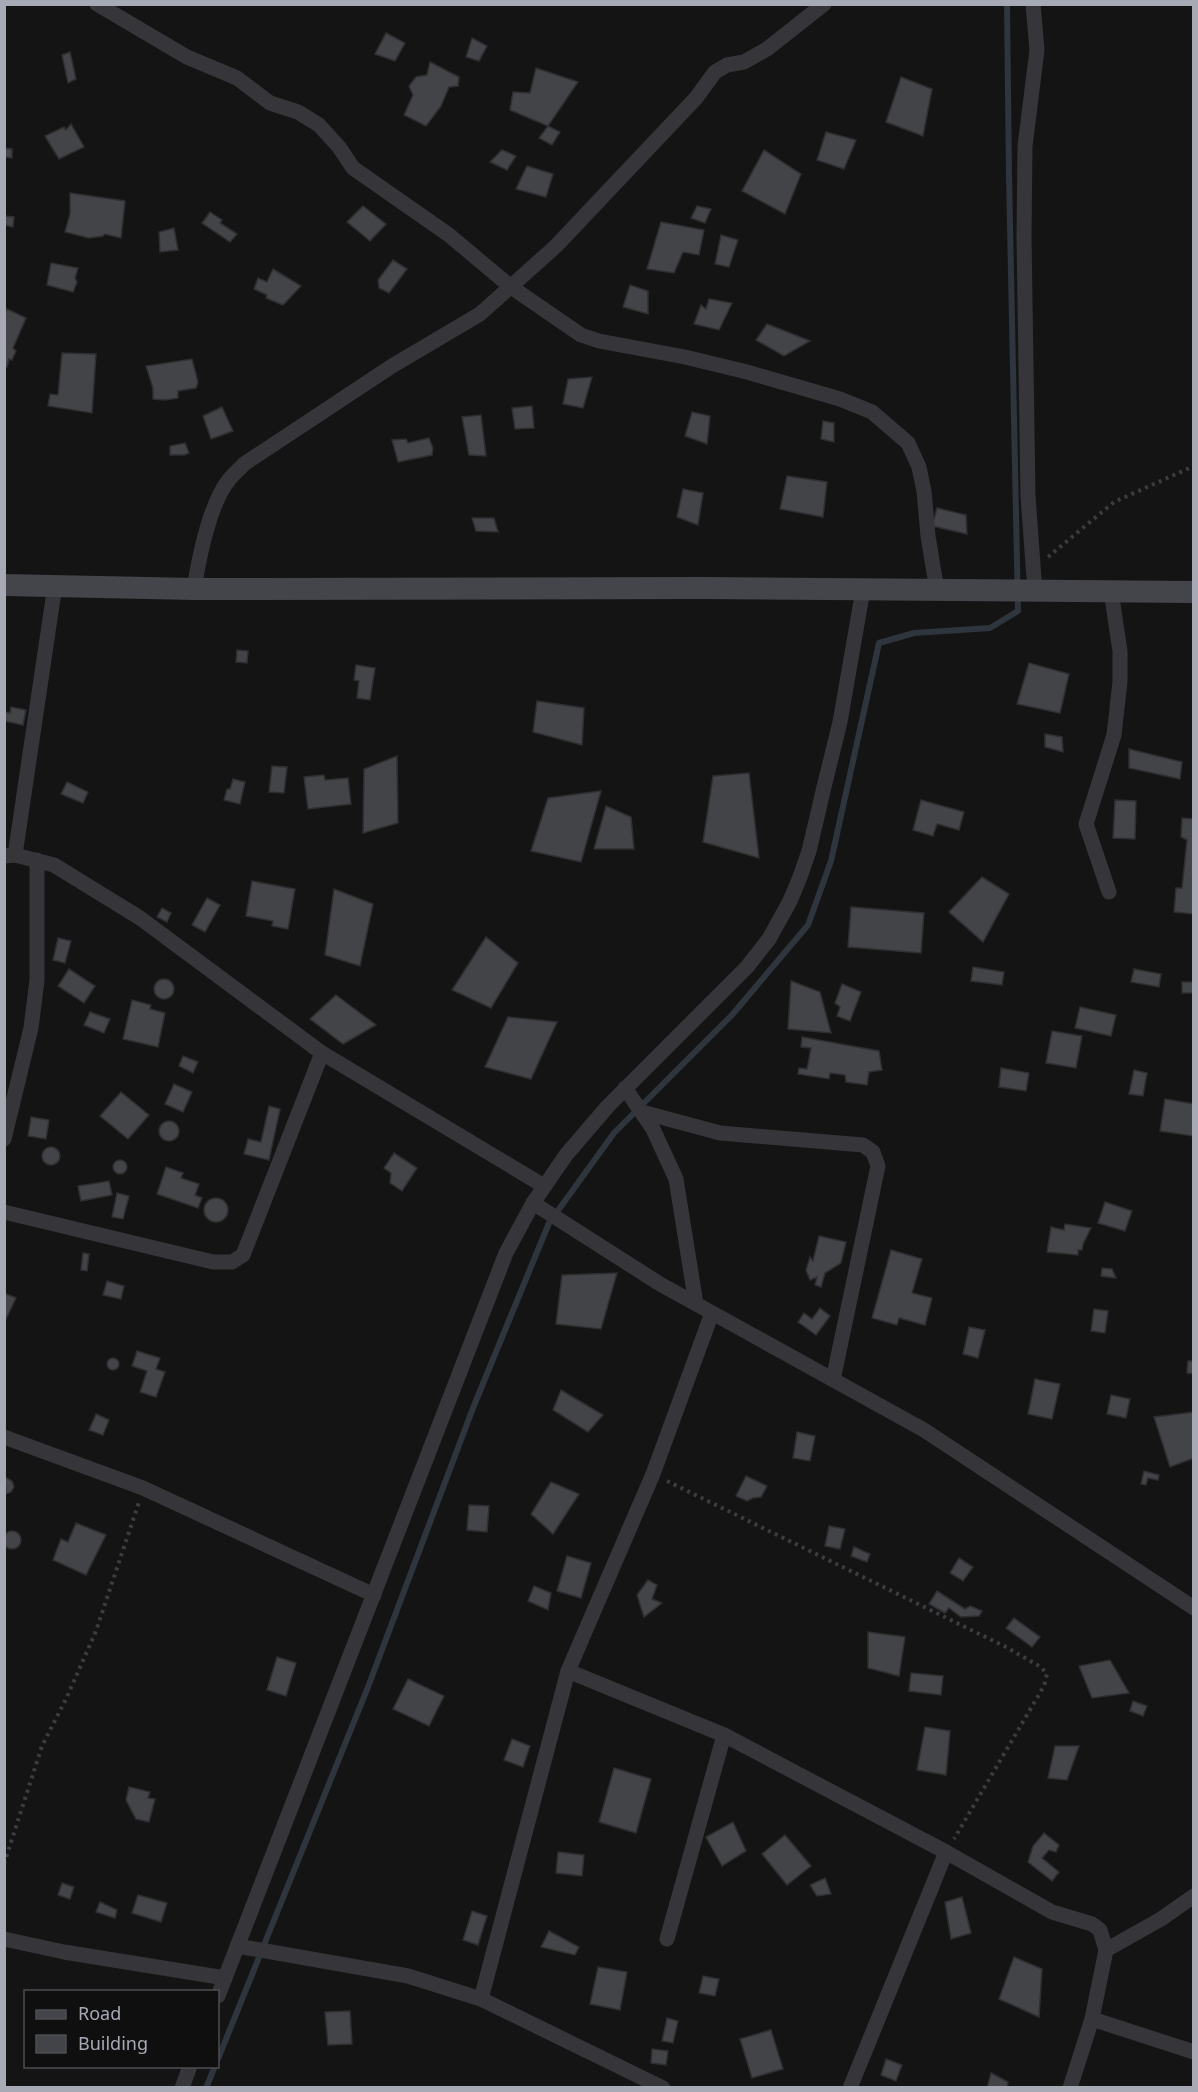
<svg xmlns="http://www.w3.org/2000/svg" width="1198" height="2092" viewBox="0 0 1198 2092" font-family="'Noto Sans',sans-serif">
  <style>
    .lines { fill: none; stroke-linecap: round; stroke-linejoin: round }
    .stream { stroke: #2f353d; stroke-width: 6 }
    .building { fill: #434448; stroke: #2f2e31; stroke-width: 1.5 }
    .path { stroke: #3c3d41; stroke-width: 4; stroke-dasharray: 3 4.5; stroke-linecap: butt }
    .minor { stroke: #36363a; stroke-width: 15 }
    .secondary { stroke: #44454a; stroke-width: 22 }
  </style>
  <rect width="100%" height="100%" fill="#141415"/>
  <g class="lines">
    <g class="stream">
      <path d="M218 2059 368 1687 473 1408 549 1223 614 1133 732 1015 808 925 831 861 879 643 914 633 990 628 1018 611 1009 176 1007 4"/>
      <path d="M206 2088 215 2066"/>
    </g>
  </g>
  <g class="building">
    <path d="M386 33 405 43 395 61 375 54Z"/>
    <path d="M472 38 487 46 479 61 466 57Z"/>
    <path d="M70 52 76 79 68 83 62 55Z"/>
    <path d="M430 62 459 77 458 86 449 87 441 106 426 126 404 115 413 95 409 86 416 77 427 75Z"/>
    <path d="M536 68 578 82 548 126 510 110 513 92 530 93Z"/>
    <path d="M901 77 932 89 923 136 886 122Z"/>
    <path d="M71 124 84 147 59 159 45 136 64 127 66 130Z"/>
    <path d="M548 126 560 132 552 145 539 138Z"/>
    <path d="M826 132 856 140 844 169 817 160Z"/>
    <path d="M4 148 12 149V158L4 157Z"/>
    <path d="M502 150 516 156 507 170 490 162Z"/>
    <path d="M764 150 801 174 785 214 742 191Z"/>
    <path d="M527 166 553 174 546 197 516 189Z"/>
    <path d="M70 193 125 201 121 238 105 234 103 236 89 238 65 232 70 214Z"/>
    <path d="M363 206 386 224 370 241 347 222Z"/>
    <path d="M697 206 711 209 705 223 691 218Z"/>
    <path d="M210 212 222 220 220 223 237 234 230 242 202 223Z"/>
    <path d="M4 216 14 217 13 227 4 225Z"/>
    <path d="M661 222 704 230 699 255 683 252 674 273 647 269Z"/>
    <path d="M174 228 178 250 160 252 159 232Z"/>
    <path d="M721 235 738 240 729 267 715 264Z"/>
    <path d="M393 260 407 269 389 293 379 288 378 280Z"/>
    <path d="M51 263 78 268 75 278 77 282 73 292 47 285Z"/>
    <path d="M273 269 301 286 283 305 266 298 267 295 254 289 258 278 267 282Z"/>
    <path d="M630 285 648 291V314L623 307Z"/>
    <path d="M709 299 732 303 719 330 694 324 701 305 706 309Z"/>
    <path d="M7 309 26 318 13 348 16 351 12 360 9 359 7 367 4 366V314Z"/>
    <path d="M767 324 810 341 784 356 756 340Z"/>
    <path d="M62 353 96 354 92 413 48 406 50 394 58 395Z"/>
    <path d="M192 359 198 382 196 388 178 391V398L165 400 153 399V388L146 366Z"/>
    <path d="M592 377 583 408 563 404 568 379Z"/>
    <path d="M532 406 534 428 515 429 512 408Z"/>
    <path d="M222 407 233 431 211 439 203 416Z"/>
    <path d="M692 412 710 416 707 444 685 436Z"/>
    <path d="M481 415 486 456 469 455 462 417Z"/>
    <path d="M823 421 834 423V442L821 439Z"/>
    <path d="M429 438 433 448 432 455 398 462 392 440 406 439 408 443Z"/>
    <path d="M185 443 189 453 184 455H170V446Z"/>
    <path d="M787 476 827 482 823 517 780 509Z"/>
    <path d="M683 489 703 493 698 525 677 517Z"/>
    <path d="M937 508 966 515 967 534 932 526Z"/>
    <path d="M472 518H494L498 532 476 531Z"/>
    <path d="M237 650 248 651 247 663 236 662Z"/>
    <path d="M1029 663 1069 674 1060 713 1017 704Z"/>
    <path d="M356 665 375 668 370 700 357 698 359 681 354 680Z"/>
    <path d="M537 701 584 708 582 745 533 732Z"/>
    <path d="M11 707 26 710 23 725 4 721V712L10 713Z"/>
    <path d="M1045 734 1062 737 1063 752 1045 747Z"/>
    <path d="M1129 749 1182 762 1180 779 1129 768Z"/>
    <path d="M397 756 398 823 363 833 364 769Z"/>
    <path d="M272 766 287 767 284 793 269 792Z"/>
    <path d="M749 773 759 858 703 842 713 776Z"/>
    <path d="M324 775 325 780 348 778 351 804 308 809 304 777Z"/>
    <path d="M233 779 245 782 240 804 224 800 227 789H230Z"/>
    <path d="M67 782 88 792 83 803 61 794Z"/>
    <path d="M601 791 581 862 531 851 548 798Z"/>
    <path d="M921 800 964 812 959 830 937 824 933 836 913 830Z"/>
    <path d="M1115 800 1136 801 1135 839 1113 838Z"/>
    <path d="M606 806 631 817 634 849H594Z"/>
    <path d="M1182 818 1194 819V914L1174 912 1176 888H1182L1187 840 1181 837Z"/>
    <path d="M982 877 1009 894 983 942 949 912Z"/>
    <path d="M252 881 295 889 288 929 272 926 273 921 246 916Z"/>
    <path d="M334 889 373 904 360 966 325 955Z"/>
    <path d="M207 898 220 905 205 932 192 925Z"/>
    <path d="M851 907 924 913 921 953 848 947Z"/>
    <path d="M162 908 171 913 167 922 157 917Z"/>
    <path d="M486 937 518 963 491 1008 452 990Z"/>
    <path d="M58 938 71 941 65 963 53 960Z"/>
    <path d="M973 967 1004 972 1002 985 971 981Z"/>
    <path d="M69 969 95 986 84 1003 58 986Z"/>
    <path d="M1134 969 1161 974 1159 987 1131 982Z"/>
    <circle cx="164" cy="989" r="10"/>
    <path d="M791 981 820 992 831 1033 788 1029Z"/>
    <rect x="1182" y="982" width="12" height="11"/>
    <path d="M842 984 861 992 850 1021 837 1016 840 1007 835 1003Z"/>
    <path d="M336 995 376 1025 343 1044 310 1019Z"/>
    <path d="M132 1000 151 1005 150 1009 165 1013 158 1047 123 1039Z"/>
    <path d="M1080 1007 1116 1015 1111 1036 1075 1028Z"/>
    <path d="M90 1012 110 1019 104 1033 84 1025Z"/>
    <path d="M508 1017 557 1022 531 1079 485 1067Z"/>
    <path d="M1052 1031 1082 1036 1076 1068 1046 1063Z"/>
    <path d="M802 1037 879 1051 882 1070 869 1072 867 1085 846 1082 845 1075 830 1073 829 1079 798 1074 799 1068 807 1069 811 1048 801 1047Z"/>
    <path d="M183 1056 198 1062 193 1073 179 1066Z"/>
    <path d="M1001 1068 1029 1073 1026 1091 999 1087Z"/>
    <path d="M1134 1070 1147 1073 1143 1096 1129 1094Z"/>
    <path d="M174 1084 192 1092 183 1112 165 1104Z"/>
    <path d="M121 1092 149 1115 128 1139 100 1116Z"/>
    <path d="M1165 1099 1194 1104 1193 1136 1160 1131Z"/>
    <path d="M269 1106 280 1109 269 1160 244 1154 248 1139 261 1142Z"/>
    <path d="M31 1117 49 1120 46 1139 28 1136Z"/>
    <circle cx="169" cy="1131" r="10"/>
    <circle cx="51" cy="1156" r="9"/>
    <path d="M394 1153 417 1168 402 1191 390 1183 391 1173 384 1168Z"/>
    <circle cx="120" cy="1167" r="7"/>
    <path d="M166 1167 183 1173 181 1178 199 1184 195 1195 202 1198 198 1208 157 1194Z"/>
    <path d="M109 1181 112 1195 81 1201 78 1186Z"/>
    <path d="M117 1193 129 1196 123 1219 112 1217Z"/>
    <circle cx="216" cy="1210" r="12"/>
    <path d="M1105 1202 1132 1211 1125 1231 1098 1223Z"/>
    <path d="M1065 1224 1091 1228 1083 1244 1082 1250H1078V1255L1047 1252 1051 1227 1064 1230Z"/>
    <path d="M819 1236 846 1242 841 1263 825 1273 821 1287 815 1285 817 1277 810 1280 806 1270 810 1257 813 1261Z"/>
    <path d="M891 1250 922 1259 912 1293 932 1298 925 1325 899 1318 897 1325 872 1318Z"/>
    <path d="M83 1253 89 1254 87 1271 81 1270Z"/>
    <path d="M1102 1268 1112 1269 1116 1278 1101 1276Z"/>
    <path d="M617 1273 601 1329 556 1324 562 1275Z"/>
    <path d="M107 1281 124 1286 121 1299 103 1295Z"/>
    <path d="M4 1293 16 1298 5 1321 4 1320Z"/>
    <path d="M820 1308 830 1316 816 1335 798 1322 804 1313 812 1319Z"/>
    <path d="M1094 1309 1108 1311 1105 1333 1091 1331Z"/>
    <path d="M969 1327 985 1330 978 1358 963 1354Z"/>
    <path d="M137 1351 160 1358 156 1369 165 1372 156 1397 140 1392 147 1371 132 1366Z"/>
    <circle cx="113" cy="1364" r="6"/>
    <path d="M1188 1361H1194V1374L1187 1373Z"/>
    <path d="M1035 1379 1060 1384 1052 1419 1028 1414Z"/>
    <path d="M561 1390 603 1415 588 1432 553 1410Z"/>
    <path d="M1111 1395 1130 1399 1126 1418 1107 1414Z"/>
    <path d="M1194 1412V1458L1170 1467 1154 1417Z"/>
    <path d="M96 1414 109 1420 103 1435 89 1430Z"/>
    <path d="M797 1432 815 1436 810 1461 793 1458Z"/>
    <path d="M1144 1471 1159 1475 1158 1480 1148 1478 1146 1485 1141 1484Z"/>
    <path d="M746 1476 767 1486 761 1497 753 1498 747 1501 736 1496Z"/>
    <path d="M5 1477 12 1481 14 1487 11 1492 6 1494Z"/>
    <path d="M551 1482 579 1494 553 1534 531 1514Z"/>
    <path d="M469 1505 489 1506 487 1532 467 1530Z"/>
    <path d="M76 1523 106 1535 86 1575 53 1560 61 1539 68 1542Z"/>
    <path d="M829 1526 845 1529 840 1549 825 1546Z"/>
    <circle cx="12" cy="1540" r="9"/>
    <path d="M854 1547 870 1554 867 1562 851 1556Z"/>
    <path d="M567 1556 591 1563 581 1598 557 1591Z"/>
    <path d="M959 1558 973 1567 963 1581 950 1573Z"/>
    <path d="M648 1580 657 1585 652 1599 662 1603 644 1617 637 1595Z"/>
    <path d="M534 1586 551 1593 548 1610 528 1601Z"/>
    <path d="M937 1591 965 1609 970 1606 982 1611 979 1616 961 1617 949 1608 945 1613 929 1604Z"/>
    <path d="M1014 1618 1040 1637 1032 1647 1006 1628Z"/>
    <path d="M868 1632 905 1637 899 1676 868 1668Z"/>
    <path d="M277 1657 296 1663 286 1696 267 1690Z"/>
    <path d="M1110 1660 1129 1693 1092 1698 1079 1666Z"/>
    <path d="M911 1673 943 1676 941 1695 909 1691Z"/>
    <path d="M408 1679 444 1696 429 1726 393 1709Z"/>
    <path d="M1133 1701 1147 1706 1143 1716 1130 1711Z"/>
    <path d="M925 1727 950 1731 946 1775 917 1770Z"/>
    <path d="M512 1739 530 1746 523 1767 504 1760Z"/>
    <path d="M1055 1746H1079L1067 1780 1048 1778Z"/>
    <path d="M614 1768 651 1779 636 1833 599 1822Z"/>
    <path d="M129 1787 150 1792 148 1798 155 1799 149 1822 136 1819 126 1800Z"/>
    <path d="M733 1822 746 1851 722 1866 706 1837Z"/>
    <path d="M1044 1833 1059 1845 1056 1852 1049 1850 1042 1858 1059 1872 1052 1881 1028 1862 1033 1846Z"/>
    <path d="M785 1835 811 1866 787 1885 762 1854Z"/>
    <path d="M558 1852 584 1855 582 1876 556 1873Z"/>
    <path d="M825 1878 831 1894 817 1896 810 1885Z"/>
    <path d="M62 1883 74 1887 70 1899 58 1895Z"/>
    <path d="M138 1895 167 1903 161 1922 132 1913Z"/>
    <path d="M962 1897 971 1933 951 1939 945 1902Z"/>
    <path d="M100 1902 117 1910 115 1918 96 1912Z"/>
    <path d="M472 1911 487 1916 478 1945 463 1940Z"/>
    <path d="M549 1931 579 1947 575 1955 541 1947Z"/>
    <path d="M1014 1957 1042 1969 1039 2017 999 1999Z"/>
    <path d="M598 1967 627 1972 620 2010 590 2004Z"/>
    <path d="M703 1976 719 1979 715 1996 699 1993Z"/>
    <path d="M350 2011 352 2044 328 2045 325 2012Z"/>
    <path d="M667 2018 678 2021 673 2043 662 2041Z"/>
    <path d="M771 2030 783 2069 752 2078 740 2039Z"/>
    <path d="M652 2049 668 2051 666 2065 651 2063Z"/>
    <path d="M886 2059 902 2065 896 2081 881 2075Z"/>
    <path d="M991 2073 1008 2082 1007 2088H987Z"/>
  </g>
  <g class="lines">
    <g class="path">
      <path d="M1048 557 1114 502 1194 466"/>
      <path d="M667 1481 1006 1647 1041 1667 1047 1674 1044 1686 954 1839"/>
      <path d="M4 1864 42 1746 66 1699 96 1631 139 1502"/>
    </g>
    <g class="minor">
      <path d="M97 4 187 57 237 78 270 103 298 112 319 125 339 147 353 168 449 235 511 287 581 335 599 341 685 357 747 372 840 399 872 412 908 443 919 467 924 491 928 536 937 591"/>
      <path d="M1033 4 1037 50 1025 146 1024 236 1028 496 1035 592"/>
      <path d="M194 589C199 558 209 506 228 481 232 475 239 470 244 464L392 366 480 314 556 246 696 98 715 72 727 65 744 62 767 49 824 4"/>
      <path d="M15 855 55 585"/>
      <path d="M4 856 15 855 54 865 140 918 322 1053 544 1186"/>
      <path d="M1109 892 1086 824 1114 735 1120 682V651L1111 591"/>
      <path d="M625 1088 653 1129 676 1179 696 1304"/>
      <path d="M642 1112 720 1133 863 1145 873 1152 878 1166 833 1380"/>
      <path d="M4 1139 31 1028 37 980V860"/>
      <path d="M533 1203 660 1284 924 1430 1194 1608"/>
      <path d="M4 1212 213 1262H232L243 1255 322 1053"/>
      <path d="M4 1437 143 1488 374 1595"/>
      <path d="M568 1671 724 1735 946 1852 1052 1912 1092 1924 1100 1930 1106 1950 1092 2019 1070 2088"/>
      <path d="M4 1939 64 1952 225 1978"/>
      <path d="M667 1939 724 1735"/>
      <path d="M237 1946 408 1976 481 1999 663 2088"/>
      <path d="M1106 1950 1161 1919 1194 1896"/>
      <path d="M218 1996 506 1253 533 1203 566 1155 608 1106 747 967 769 939 790 901 800 877 809 851 824 787 840 722 863 590"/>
      <path d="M481 1999 568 1671 653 1474 712 1313"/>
      <path d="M1092 2019 1194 2052"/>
      <path d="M182 2088 190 2066"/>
      <path d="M850 2088 946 1852"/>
    </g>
    <path class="secondary" d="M4 585 194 589 703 588 1194 592"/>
  </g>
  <rect width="1198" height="2092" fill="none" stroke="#a7aab4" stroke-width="12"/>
  <rect x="24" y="1990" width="195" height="78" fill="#0f0f10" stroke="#4c4d52" stroke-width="1.5"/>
  <rect x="36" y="2010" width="30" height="9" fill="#44454a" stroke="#4c4d52" stroke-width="1.5"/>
  <text x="78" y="2020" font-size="18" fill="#a7aab4">Road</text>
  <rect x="36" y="2035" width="30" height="18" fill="#434448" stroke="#4c4d52" stroke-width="1.5"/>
  <text x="78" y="2050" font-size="18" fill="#a7aab4">Building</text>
</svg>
